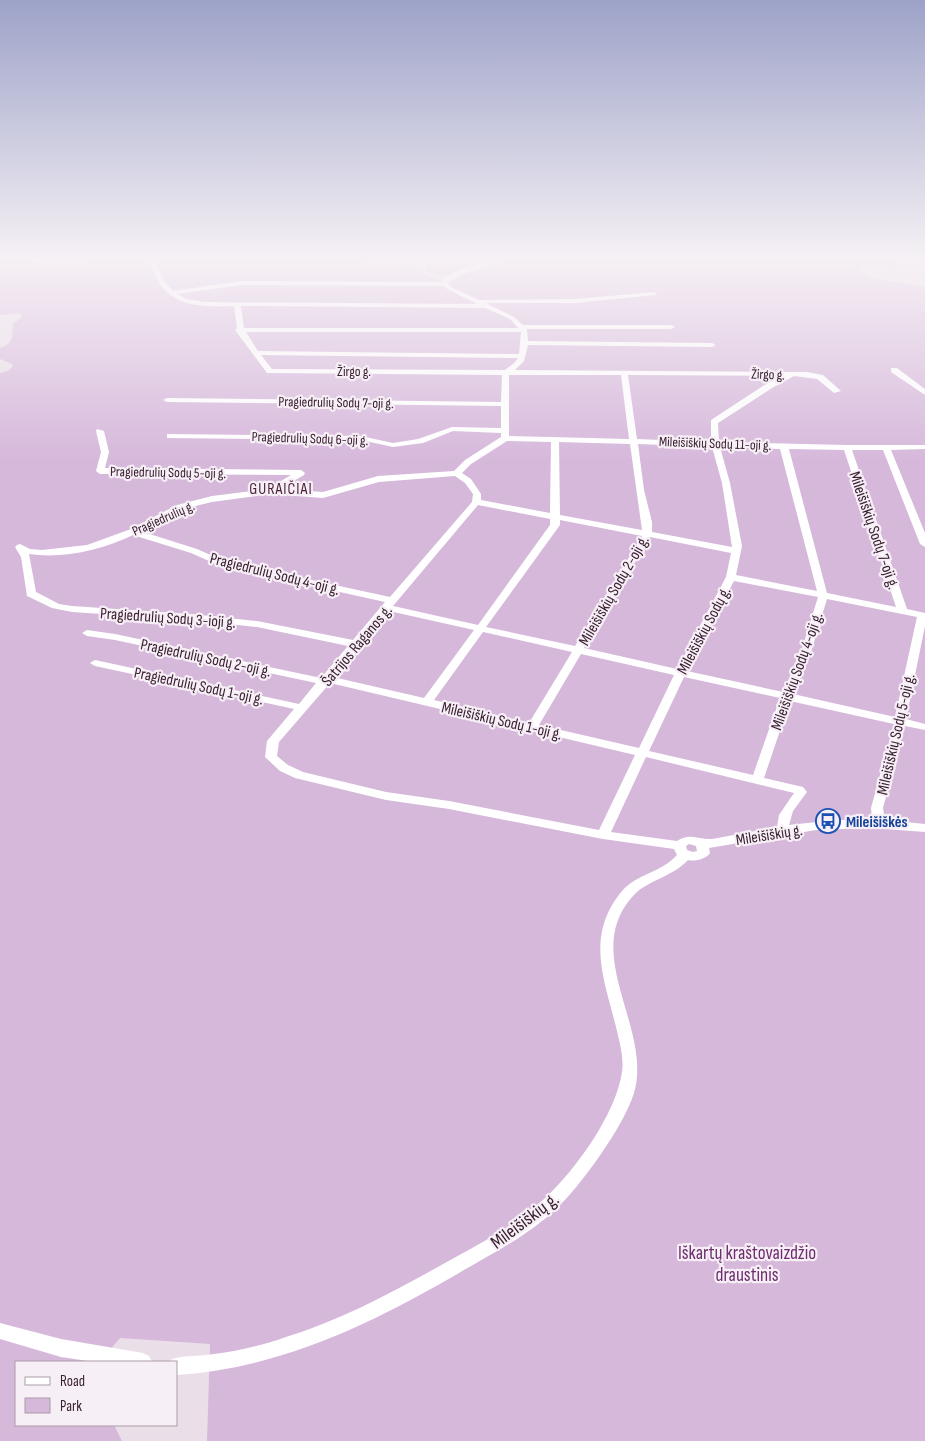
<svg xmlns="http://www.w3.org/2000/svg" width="925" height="1441" viewBox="0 0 925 1441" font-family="'Sofia Sans Condensed',sans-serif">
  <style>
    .green { fill: #d6b8db }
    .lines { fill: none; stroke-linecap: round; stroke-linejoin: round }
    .street { fill: #fff; fill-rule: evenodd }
    .labels { text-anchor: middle; stroke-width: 4.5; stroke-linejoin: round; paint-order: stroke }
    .far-street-label { font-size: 14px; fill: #392031; stroke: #f7eff6 }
    .far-quarter-label { font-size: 16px; letter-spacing: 1px; fill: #4a1d3a; stroke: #f7eff6 }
    .street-label { font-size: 16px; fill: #392031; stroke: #f7eff6 }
    .transit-label { font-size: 16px; font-weight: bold; fill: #164399; stroke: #f7eff6; text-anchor: start }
    .near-street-label { font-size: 19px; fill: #392031; stroke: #f7eff6 }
    .near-park-label { font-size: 19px; fill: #6d2c6e; stroke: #f7eff6 }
  </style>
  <rect width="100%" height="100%" fill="#eadfe8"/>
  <g class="green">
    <path d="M0 259H374L381 262 343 264 342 265 388 264 411 267 442 282 511 259H898L894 263 895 270C883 265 871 265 859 266L857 269 870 278 925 287V1441H207L210 1344 120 1338 100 1362H16V1425H114L122 1441H0V373L8 371 13 366 12 364 0 359V348C14 344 12 336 13 324L22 317 20 313 0 315Z"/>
    <path d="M427 263 476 264C457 272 446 282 426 271Z"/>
  </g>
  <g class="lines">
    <g class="street">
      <path d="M9 259 69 261 98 259 69 265Z"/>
      <path d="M148 259H154L164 281 173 291 241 281 441 282C456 267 487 259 508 259L465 273 448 283 451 287 479 300 575 299 654 292 657 294 656 295 575 303H486L514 317 523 325H671L675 327 671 329H527L528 341 712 343 716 345 712 347 528 345 524 361 515 370 807 372 823 375 841 391 834 393 817 379 794 376 772 388 718 423 719 442 847 445H925V449L891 450 925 533V547L920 544 883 450H852L907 609 925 613V626L906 719 925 724V730L905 726 883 808 885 820 925 824V832L872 828 816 830 709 848 710 853C706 859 695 862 688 860 671 878 647 880 633 896 580 954 653 1028 634 1093 624 1126 580 1187 555 1210 528 1235 495 1252 464 1270 373 1323 283 1368 176 1375V1362H169L170 1360C184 1354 200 1357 214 1354 239 1351 263 1345 286 1337 345 1319 400 1288 454 1258 485 1241 517 1224 543 1200 575 1171 616 1114 622 1072 624 1059 620 1044 617 1031 605 981 584 936 622 891 637 874 662 872 677 855L674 849 603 839 449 809 386 800 295 778 280 771 265 757 267 741 294 709 95 666 90 663 95 660 299 704 316 683 115 640 87 636 82 633 87 630 115 634 321 678 348 646 257 627 191 620 72 612 52 608 27 596 21 557 15 547 17 545 20 544 30 549 42 550 87 545 131 529 177 505 212 496 268 489 291 475 100 474 96 471 101 452 96 431 97 429 104 431 109 452 105 468 301 470 305 473 304 475 280 489 323 492 378 476 454 471 465 460 501 437V433L453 431 423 443 393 447 361 440 167 438V434H170L361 436 393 443 418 439 452 427 501 428V406L167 402 163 400 167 398 501 402 502 375 267 373 235 330 237 328 234 306C206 307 174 308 158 281 154 274 152 266 148 259ZM241 285 443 286 447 289 477 304 205 302 187 299 177 294ZM241 306 485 308 510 319 518 328H244ZM246 332H521L519 354 258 351ZM261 355 518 358 514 363 505 370 272 369ZM509 375H621L629 439 509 436ZM628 375 784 376 766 384 711 420V442L637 439ZM507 441 551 442 550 513 481 500V494L471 479 462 473 471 464ZM559 442 630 444 642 530 560 515ZM638 444 712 447 722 483 732 547 652 532V522L644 490ZM720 447 780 449 817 591 736 575 742 546 730 483ZM789 449 844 450 896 607 827 593ZM455 476 465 483 473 494 472 502 390 597 224 561 197 549 140 531 183 509 212 502 270 494 323 498 379 482ZM478 505 550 519V525L478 625 393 606ZM560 520 642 536 575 646 486 627 560 525ZM133 535 191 553 218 565 385 602 353 640 257 621 191 614 72 606 59 604 36 592 29 554C62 559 103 550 133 535ZM650 537 731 553 726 577 677 669 584 648ZM734 581 818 597 801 652 783 692 687 671ZM827 599 917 617 895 717 793 694 811 652ZM389 611 474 630 424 698 333 677ZM483 632 572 652 529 723 434 700ZM581 654 674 675 639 748 539 725ZM684 677 780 698 753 775 649 751ZM330 683 635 755 599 830 449 801 386 792 303 772 288 765 277 756 279 742ZM790 701 894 724 871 808 872 820H835L789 825 793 811 807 792 803 787 764 778ZM646 757 794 793 779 815 777 827 712 839C699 840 690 832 677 841L611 832ZM689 844 696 846 697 851 693 852 687 850 686 846Z"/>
      <path d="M891 368H897L925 389V395L891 372Z"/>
      <path d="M0 1323 61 1339 143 1353 149 1356 152 1362H94L61 1357 0 1339Z"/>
    </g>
  </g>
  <linearGradient id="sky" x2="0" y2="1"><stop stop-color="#9da2c8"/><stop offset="0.56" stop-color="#f6f1f5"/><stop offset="1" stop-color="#f6f1f5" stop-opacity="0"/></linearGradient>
  <rect width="925" height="461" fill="url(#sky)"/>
  <defs>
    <symbol id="bus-ring" viewBox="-11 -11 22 22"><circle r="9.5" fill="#f7eff6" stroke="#1a4fb4" stroke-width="1.5"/><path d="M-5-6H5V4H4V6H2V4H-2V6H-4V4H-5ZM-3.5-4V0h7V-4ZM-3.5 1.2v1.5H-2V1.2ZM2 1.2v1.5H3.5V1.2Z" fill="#1a4fb4"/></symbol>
  </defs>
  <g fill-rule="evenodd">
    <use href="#bus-ring" x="814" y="807" width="28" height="28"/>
  </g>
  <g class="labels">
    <g class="far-street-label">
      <text x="354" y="376">Žirgo g.</text>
      <text transform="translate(768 374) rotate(2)" y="5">Žirgo g.</text>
      <text transform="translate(336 402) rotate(1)" y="5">Pragiedrulių Sodų 7-oji g.</text>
      <text transform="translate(310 438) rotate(2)" y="5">Pragiedrulių Sodų 6-oji g.</text>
      <text transform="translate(715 443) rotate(2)" y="5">Mileišiškių Sodų 11-oji g.</text>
      <text transform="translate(168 472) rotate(1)" y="5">Pragiedrulių Sodų 5-oji g.</text>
      <text transform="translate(163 518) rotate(-24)" y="5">Pragiedrulių g.</text>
    </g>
    <g class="far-quarter-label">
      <text x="281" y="494">GURAIČIAI</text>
    </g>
    <g class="street-label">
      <text transform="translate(875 530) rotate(71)" y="6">Mileišiškių Sodų 7-oji g.</text>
      <text transform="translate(275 573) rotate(14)" y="6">Pragiedrulių Sodų 4-oji g.</text>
      <text transform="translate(613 590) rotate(-60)" y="6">Mileišiškių Sodų 2-oji g.</text>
      <text transform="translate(168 617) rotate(4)" y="6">Pragiedrulių Sodų 3-ioji g.</text>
      <text transform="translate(703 630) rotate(-62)" y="6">Mileišiškių Sodų g.</text>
      <text transform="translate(356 645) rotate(-50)" y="6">Šatrijos Raganos g.</text>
      <text transform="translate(206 657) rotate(12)" y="6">Pragiedrulių Sodų 2-oji g.</text>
      <text transform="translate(796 671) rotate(-70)" y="6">Mileišiškių Sodų 4-oji g.</text>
      <text transform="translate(199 685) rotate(12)" y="6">Pragiedrulių Sodų 1-oji g.</text>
      <text transform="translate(502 720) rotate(13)" y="6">Mileišiškių Sodų 1-oji g.</text>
      <text transform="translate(895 734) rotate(-77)" y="6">Mileišiškių Sodų 5-oji g.</text>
      <text transform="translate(769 834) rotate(-9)" y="6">Mileišiškių g.</text>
    </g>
    <g class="transit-label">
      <text x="846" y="827">Mileišiškės</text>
    </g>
    <g class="near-street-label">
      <text transform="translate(524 1220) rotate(-37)" y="7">Mileišiškių g.</text>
    </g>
    <g class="near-park-label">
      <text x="747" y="1259">Iškartų kraštovaizdžio<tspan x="747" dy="22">draustinis</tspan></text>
    </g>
  </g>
  <rect x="15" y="1361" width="162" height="65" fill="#f7eff6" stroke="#ab9ca7"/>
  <rect x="25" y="1377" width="25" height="8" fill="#ffffff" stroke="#ab9ca7"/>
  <text x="60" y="1386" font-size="15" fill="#392031">Road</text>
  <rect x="25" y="1398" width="25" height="15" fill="#d6b8db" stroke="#ab9ca7"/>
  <text x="60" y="1411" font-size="15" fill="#392031">Park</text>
</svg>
